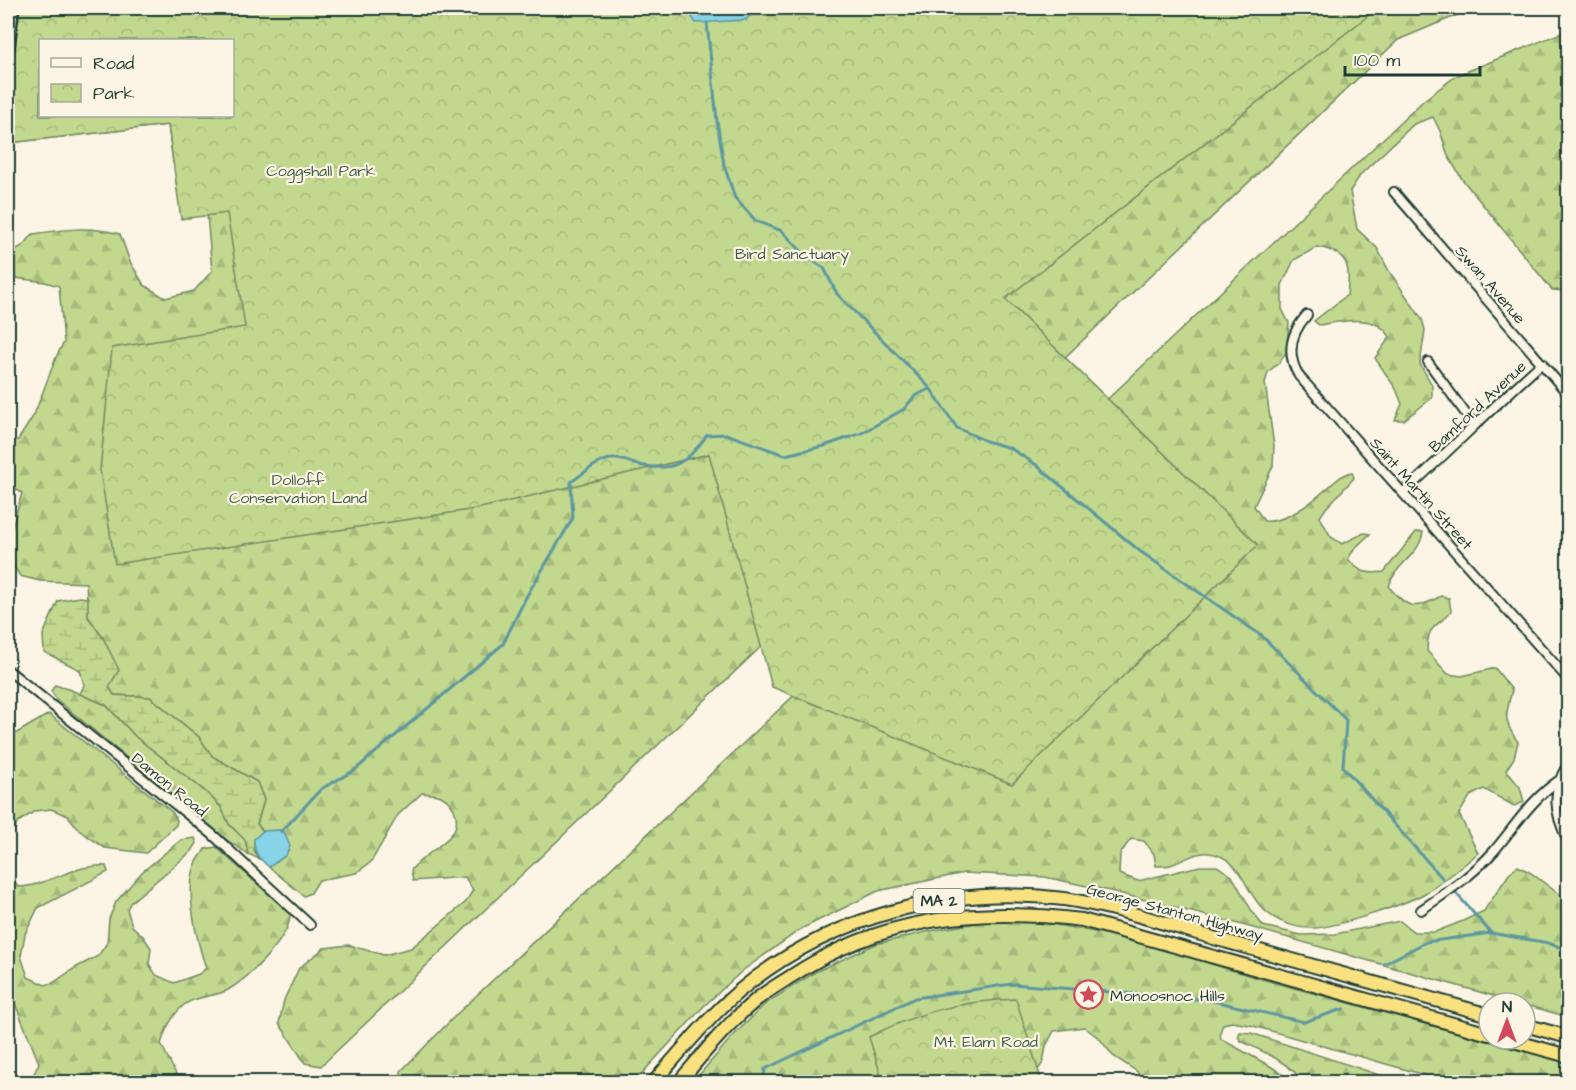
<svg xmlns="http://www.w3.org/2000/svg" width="1576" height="1090" viewBox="0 0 1576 1090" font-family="'Architects Daughter',sans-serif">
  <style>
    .forest { fill: url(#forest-firs); stroke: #708a61; stroke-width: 1.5; fill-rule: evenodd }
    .wetland { fill: url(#wetland-marsh); stroke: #708a61; stroke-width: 1.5 }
    .park { fill: url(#park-crowns); stroke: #708a61; stroke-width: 1.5; fill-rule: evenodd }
    .water { fill: #87d3e7; stroke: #5d979f; stroke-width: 1.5 }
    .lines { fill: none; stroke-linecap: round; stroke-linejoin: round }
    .stream { stroke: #5d979f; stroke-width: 3 }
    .minor-casing { stroke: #1f3d34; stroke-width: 12 }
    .secondary-casing { stroke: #1f3d34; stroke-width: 15 }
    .trunk-casing { stroke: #1f3d34; stroke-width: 16 }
    .minor { stroke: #fcf5e5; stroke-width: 8 }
    .secondary { stroke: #fcf5e5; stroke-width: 10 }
    .trunk { stroke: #fae180; stroke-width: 12 }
    .labels { text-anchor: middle; stroke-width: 4.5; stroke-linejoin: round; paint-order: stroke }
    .shield { fill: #fcf5e5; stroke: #617469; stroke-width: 1.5 }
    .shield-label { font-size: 15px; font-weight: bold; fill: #1f3d34 }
    .park-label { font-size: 16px; fill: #405c46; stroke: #fcf5e5 }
    .street-label { font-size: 16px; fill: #1f3d34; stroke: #fcf5e5 }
    .poi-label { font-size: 16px; fill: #1f3d34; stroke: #fcf5e5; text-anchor: start }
  </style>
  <defs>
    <pattern id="forest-firs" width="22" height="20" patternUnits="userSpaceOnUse" patternTransform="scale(1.5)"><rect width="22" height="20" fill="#c2d88e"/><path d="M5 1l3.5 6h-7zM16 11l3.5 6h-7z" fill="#a6ba7b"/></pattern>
    <pattern id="wetland-marsh" width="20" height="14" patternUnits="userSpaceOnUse" patternTransform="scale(1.5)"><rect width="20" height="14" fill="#c2d88e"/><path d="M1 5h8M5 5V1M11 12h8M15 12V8" fill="none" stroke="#a6ba7b"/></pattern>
    <pattern id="park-crowns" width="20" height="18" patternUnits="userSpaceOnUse" patternTransform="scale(1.5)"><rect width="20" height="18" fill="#c2d88e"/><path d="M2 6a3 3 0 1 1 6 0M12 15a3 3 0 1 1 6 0" fill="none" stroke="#a6ba7b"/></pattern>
  </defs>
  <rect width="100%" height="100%" fill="#fcf5e5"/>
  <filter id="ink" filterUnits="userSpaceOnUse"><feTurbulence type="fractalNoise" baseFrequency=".0167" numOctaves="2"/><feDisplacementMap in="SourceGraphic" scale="12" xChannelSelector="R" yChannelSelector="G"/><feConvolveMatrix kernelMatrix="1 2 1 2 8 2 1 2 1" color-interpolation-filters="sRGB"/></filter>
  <g filter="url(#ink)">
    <g class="forest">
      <path d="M752 8H1474L1398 40 321 1066 305 1063 279 1023 284 1000 299 968 324 948 348 945 384 955 411 948 466 902 473 890 465 877 413 881 411 870C422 856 438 849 450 836 462 823 456 804 441 796 436 794 428 794 422 793L398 815 371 862 356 873 319 880 311 893 304 896 269 867 286 855 283 830 263 831 257 824 264 800 257 782 212 756 199 737 150 697 114 695 109 687 103 638 88 617 86 583 40 581 20 576 9 558 10 535 22 493 8 484V442L18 440 34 415 57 355 64 342 59 286 45 282 8 277V254L24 245 33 234C65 229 89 226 120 234L130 262 144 285 165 298 194 291 212 271 207 215 226 213 173 163 168 125 10 143 20 22ZM40 40H232V116H40Z"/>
      <path d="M1568 30V291L1552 290 1462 179 1448 156 1440 131 1433 117 1414 124 1361 174 1350 191 1357 229 1377 248 1389 271 1422 319 1425 330 1420 364 1432 385V398L1404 420H1395L1402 404 1396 389 1375 358 1390 337C1377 313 1342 321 1319 325L1314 321 1347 295C1351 265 1348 252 1317 247L1294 260 1282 285V309L1289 323 1286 353 1279 363 1268 372 1265 383 1274 446 1273 466 1254 506 1264 521C1285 523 1310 504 1325 490 1334 483 1341 474 1352 472L1354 478 1326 508 1320 517 1331 537 1342 544 1364 533 1370 534 1354 549 1348 559C1360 573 1366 574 1384 572L1416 532H1423C1420 556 1394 564 1389 587 1408 609 1415 611 1441 596L1449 598 1451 611C1436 630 1428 622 1427 651L1448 674 1462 676 1495 668 1512 690C1506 715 1502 720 1518 742L1514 758 1506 770 1520 787 1524 802 1514 806 1484 789 1470 796 1459 814 1478 853C1462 867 1446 880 1427 892 1407 904 1338 927 1314 928 1296 929 1277 922 1264 910 1244 891 1242 857 1209 853 1196 851 1182 862 1170 865 1166 866 1161 866 1156 866L1154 854 1144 841 1131 839 1120 854 1119 874 1138 881 1200 866H1217L1232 876 1252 911 1263 926 1301 935 1335 934 1400 921 1414 932H1435L1463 921 1484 911 1509 874 1518 866 1531 873 1568 901V1017L1239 924 1110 891 1045 877 964 873 878 891 801 929 742 971 704 1006 634 1082H401V1071L458 1013 1424 100 1456 76Z"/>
      <path d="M55 685 71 690 106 705 136 737 205 791 221 807 229 824 246 840 248 854 224 838 57 700 51 691Z"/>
      <path d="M49 714 172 812 177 820 176 825 146 853 105 848 80 831 68 816 51 809 35 811 18 822 8 844V738Z"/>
      <path d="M195 838 197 843 192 851 131 902 127 909 132 926 143 936 151 948 149 964 156 975 174 983 199 974 206 968C197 942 185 891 195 866 197 860 202 855 205 849L216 847 290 913C292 937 247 979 228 990 215 997 197 995 184 1005 172 1015 165 1030 161 1044L180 1082H30L39 1063 8 986V872L18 887C48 886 76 863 106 866L108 872 38 908 25 934 21 956 28 977 45 985 53 983 75 968 98 956 107 943 109 919 116 902 142 872 181 840Z"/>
      <path d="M988 921 1040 922 1123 937 1258 978 1568 1063V1082H1513V1080L1487 1074 1485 1082H1449L1250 1025 1232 1022 1223 1024 1220 1033 1221 1039 1277 1070 1292 1082H1147L1135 1070 1113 1056 1100 1039 1084 1027 1054 1031 1046 1046 1043 1063 1034 1075 1032 1082H693L731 1038 765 1004 815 972 876 944 930 931Z"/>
      <path d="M1240 1032 1251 1033 1401 1082H1304C1288 1062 1264 1052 1241 1041L1238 1037Z"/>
    </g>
    <path class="wetland" d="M79 597 88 598V617L103 638 119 670 109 687 114 695 150 697 199 737 212 756 257 782 264 800 257 824 263 831 254 839V850L259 859 248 854 245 840 229 824 221 807 205 791 136 737 106 705 80 694 84 685 80 670 44 652 43 635 58 601Z"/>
    <g class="park">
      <path d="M13 8H1378L1005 299 1258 545 1012 784 772 687 709 454 476 509 115 564 100 470 112 348 245 327 227 213 181 219 168 125 8 143V51ZM40 40H232V116H40Z"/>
      <path d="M1016 999 1042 1082H883L869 1037C918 1012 961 1001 1016 999Z"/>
    </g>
    <g class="water">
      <path d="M689 8H752L750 16 745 20 696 23 691 16Z"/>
      <path d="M283 830 290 846 286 855 269 867C258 858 254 853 254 839L263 831Z"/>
    </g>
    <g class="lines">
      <g class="stream">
        <path d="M707 23 717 121 724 165 735 198 756 221 782 231 807 257 824 268 837 294 930 388 957 428 986 441 1010 448 1035 464 1141 552 1262 636 1346 720 1343 767 1444 880"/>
        <path d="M281 832 321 789 355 770 503 644 526 597 573 518 571 482C583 474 598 460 612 459 619 458 629 462 635 464 671 473 686 465 707 435L726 434 785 455 824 446 862 433 904 409 915 396 929 389"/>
        <path d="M1455 892 1491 933"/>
        <path d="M1384 964 1426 942 1491 933 1548 943 1568 950"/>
        <path d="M763 1082 765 1069 915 998 1012 984 1209 1000 1304 1022 1343 1009"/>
      </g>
      <defs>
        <g id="minor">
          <path d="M1394 192 1568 394"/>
          <path d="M1307 315C1290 334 1286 354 1299 376L1568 679"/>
          <path d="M1428 362 1474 425"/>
          <path d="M1404 492C1450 450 1495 405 1542 363"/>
          <path d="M8 670 212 834 310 925"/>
          <path d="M1568 764C1551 791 1554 813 1568 841"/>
          <path d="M1421 910C1446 893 1474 874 1494 851 1516 825 1532 798 1561 779"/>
        </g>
        <path id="secondary" d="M8 51 13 8"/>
        <g id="trunk">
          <path d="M1525 1025 1568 1037"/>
          <path d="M1506 1039 1568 1056"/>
          <path d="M654 1082C681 1051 707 1019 738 992 827 917 950 884 1064 899 1120 907 1174 927 1228 942 1315 967 1402 991 1489 1015"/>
          <path d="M679 1082C703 1054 727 1024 756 1000 767 991 779 984 790 977 881 917 976 907 1082 920L1489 1034"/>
        </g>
      </defs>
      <use href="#minor" class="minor-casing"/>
      <use href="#secondary" class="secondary-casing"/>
      <use href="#trunk" class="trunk-casing"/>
      <use href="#minor" class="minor"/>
      <use href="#secondary" class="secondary"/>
      <use href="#trunk" class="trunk"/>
    </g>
  </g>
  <defs>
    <symbol id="sight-ring" viewBox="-11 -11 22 22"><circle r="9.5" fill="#fcf5e5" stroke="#d1495b" stroke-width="1.5"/><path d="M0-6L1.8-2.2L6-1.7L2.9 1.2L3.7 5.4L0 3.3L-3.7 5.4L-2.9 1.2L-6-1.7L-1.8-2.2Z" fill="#d1495b"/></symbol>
  </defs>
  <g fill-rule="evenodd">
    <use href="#sight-ring" x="1072" y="978" width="33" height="33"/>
  </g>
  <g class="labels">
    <rect class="shield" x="913.5" y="889" width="51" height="24" rx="4.5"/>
    <g class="shield-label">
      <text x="939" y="906">MA 2</text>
    </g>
    <g class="park-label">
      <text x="321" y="176">Coggshall Park</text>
      <text x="792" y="259">Bird Sanctuary</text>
      <text x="298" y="485">Dolloff<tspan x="298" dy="18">Conservation Land</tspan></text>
      <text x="986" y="1047">Mt. Elam Road</text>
    </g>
    <g class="street-label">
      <text transform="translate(1491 284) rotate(49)" y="6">Swan Avenue</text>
      <text transform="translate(1477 406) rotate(-43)" y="6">Bamford Avenue</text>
      <text transform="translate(1422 493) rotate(48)" y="6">Saint Martin Street</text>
      <text transform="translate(170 784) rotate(39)" y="6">Damon Road</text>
      <text transform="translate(1175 911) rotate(15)" y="6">George Stanton Highway</text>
    </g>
    <g class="poi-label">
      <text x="1110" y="1001">Monoosnoc Hills</text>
    </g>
  </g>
  <rect width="1576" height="1090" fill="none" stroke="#fcf5e5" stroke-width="30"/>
  <rect x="15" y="15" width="1546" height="1060" fill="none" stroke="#1f3d34" stroke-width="2" filter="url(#ink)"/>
  <rect x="39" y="39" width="195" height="78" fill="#fcf5e5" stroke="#a4ab9e" stroke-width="1.5"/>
  <rect x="51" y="58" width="30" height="9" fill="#fcf5e5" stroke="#a4ab9e" stroke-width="1.5"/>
  <text x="93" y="69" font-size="18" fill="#1f3d34">Road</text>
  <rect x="51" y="84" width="30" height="18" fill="url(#park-crowns)" stroke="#a4ab9e" stroke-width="1.5"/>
  <text x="93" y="99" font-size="18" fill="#1f3d34">Park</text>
  <g transform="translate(1507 1021)"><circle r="28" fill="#fcf5e5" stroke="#a4ab9e" stroke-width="1.5"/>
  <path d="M0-4.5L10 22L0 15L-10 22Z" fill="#d1495b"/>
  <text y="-9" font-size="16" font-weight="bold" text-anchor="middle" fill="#1f3d34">N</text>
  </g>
  <path d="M1345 66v9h135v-9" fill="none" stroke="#1f3d34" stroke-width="3"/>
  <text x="1354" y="66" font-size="18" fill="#1f3d34" stroke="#fcf5e5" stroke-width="4.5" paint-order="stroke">100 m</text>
</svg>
